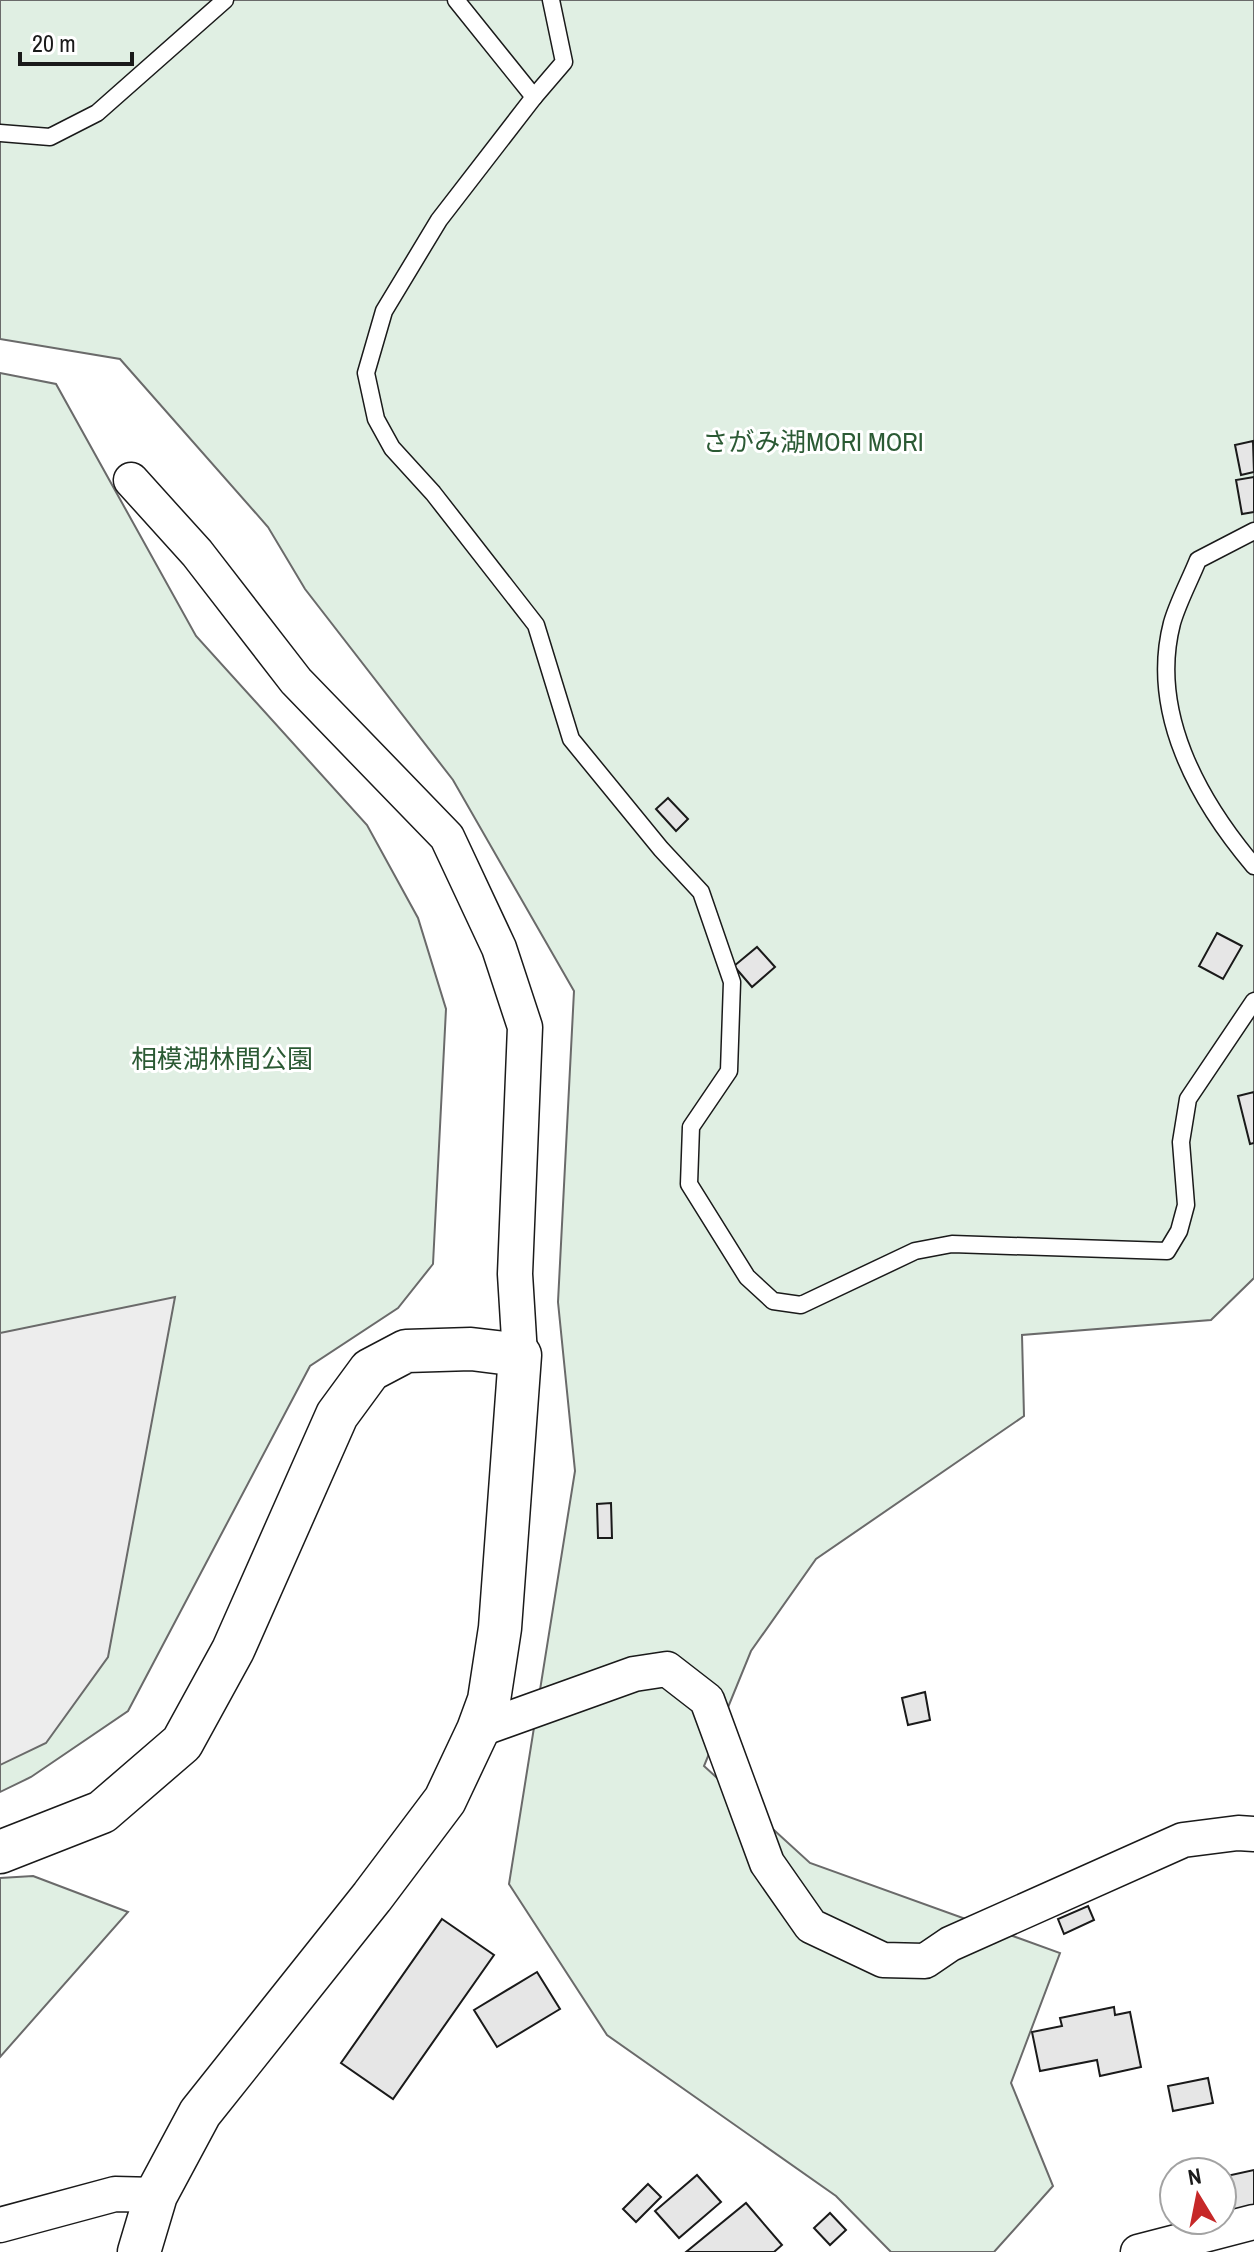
<svg xmlns="http://www.w3.org/2000/svg" width="1254" height="2252" viewBox="0 0 1254 2252" font-family="'Archivo Narrow','Noto Sans JP',sans-serif">
  <style>
    .green { fill: #e0efe3; stroke: #6a6a6a; stroke-width: 2 }
    .parking { fill: #ededed; stroke: #6a6a6a; stroke-width: 2 }
    .building { fill: #e6e6e6; stroke: #1a1a1a; stroke-width: 2 }
    .lines { fill: none; stroke-linecap: round; stroke-linejoin: round }
    .service-casing { stroke: #1a1a1a; stroke-width: 19 }
    .minor-casing { stroke: #1a1a1a; stroke-width: 37 }
    .tertiary-casing { stroke: #1a1a1a; stroke-width: 45 }
    .service { stroke: #fff; stroke-width: 16 }
    .minor { stroke: #fff; stroke-width: 34 }
    .tertiary { stroke: #fff; stroke-width: 42 }
    .labels { text-anchor: middle; stroke-width: 6; stroke-linejoin: round; paint-order: stroke }
    .park-label { font-size: 26px; fill: #2b5a34; stroke: #fff }
  </style>
  <rect width="100%" height="100%" fill="#fff"/>
  <g class="green">
    <path d="M0 0H1254V1278L1211 1320 1022 1335 1024 1416 816 1559 751 1651 704 1766 810 1863 1060 1953 1011 2083 1053 2186 994 2252H891L836 2196 607 2035 509 1884 575 1471 558 1302 574 991 453 780 305 589 268 527 120 359 0 339Z"/>
    <path d="M0 373 56 384 196 636 367 825 418 918 446 1009 433 1264 398 1308 310 1366 128 1711 31 1777 0 1792Z"/>
    <path d="M33 1876 128 1912 0 2057V1878Z"/>
  </g>
  <path class="parking" d="M175 1297 108 1657 46 1743 0 1765V1333Z"/>
  <g class="building">
    <path d="M1253 441 1254 472 1241 475 1235 445Z"/>
    <path d="M1254 477V512L1242 514 1236 480Z"/>
    <path d="M668 798 688 819 676 831 656 809Z"/>
    <path d="M1217 933 1242 946 1223 979 1199 966Z"/>
    <path d="M757 947 775 967 752 987 734 966Z"/>
    <path d="M1254 1092V1143L1250 1144 1238 1096Z"/>
    <path d="M611 1503 612 1538H598L597 1504Z"/>
    <path d="M925 1692 930 1720 908 1725 902 1698Z"/>
    <path d="M1088 1906 1094 1920 1064 1934 1058 1919Z"/>
    <path d="M442 1919 494 1955 393 2099 341 2063Z"/>
    <path d="M537 1972 560 2009 497 2047 474 2010Z"/>
    <path d="M1114 2007 1115 2015 1130 2012 1141 2067 1100 2076 1097 2060 1040 2071 1032 2032 1062 2026 1060 2018Z"/>
    <path d="M1208 2078 1213 2103 1173 2111 1168 2086Z"/>
    <path d="M1254 2170V2210L1222 2216V2177Z"/>
    <path d="M697 2175 721 2202 679 2238 655 2211Z"/>
    <path d="M648 2184 661 2197 636 2222 623 2209Z"/>
    <path d="M746 2203 782 2245 774 2252H686Z"/>
    <path d="M830 2213 846 2230 830 2245 814 2228Z"/>
  </g>
  <g class="lines">
    <defs>
      <g id="service">
        <path d="M456 0 534 97 564 62 551 0"/>
        <path d="M534 97 439 220 384 311 366 373 376 419 392 448 433 493 536 625 571 739 661 849 701 892 732 982 729 1071 691 1127 689 1184 747 1277 773 1301 801 1305 915 1251 952 1244 1167 1251 1179 1231 1186 1205 1181 1142 1188 1099 1254 1001"/>
        <path d="M0 133 50 137 97 113 225 0"/>
        <path d="M1254 531 1198 560C1190 580 1178 602 1172 623 1149 712 1198 800 1254 866"/>
      </g>
      <g id="minor">
        <path d="M131 480 197 553 296 681 447 837 499 948 525 1027 515 1274 520 1355"/>
        <path d="M478 1730 634 1674 667 1669 707 1700 767 1863 811 1926 883 1960 925 1961 950 1944 1183 1840 1238 1833 1254 1834"/>
        <path d="M0 2225 115 2194 156 2195"/>
        <path d="M1138 2252 1254 2222"/>
      </g>
      <path id="tertiary" d="M0 1852 102 1812 182 1743 233 1650 337 1415 370 1370 406 1351 471 1349 520 1355 500 1628 489 1700 478 1730 445 1800 372 1897 200 2113 156 2195 139 2252"/>
    </defs>
    <use href="#service" class="service-casing"/>
    <use href="#minor" class="minor-casing"/>
    <use href="#tertiary" class="tertiary-casing"/>
    <use href="#service" class="service"/>
    <use href="#minor" class="minor"/>
    <use href="#tertiary" class="tertiary"/>
  </g>
  <g class="labels">
    <g class="park-label">
      <text x="813" y="451">さがみ湖MORI MORI</text>
      <text x="222" y="1068">相模湖林間公園</text>
    </g>
  </g>
  <g transform="translate(1198 2196) rotate(350)"><circle r="38" fill="#ffffff" stroke="#a3a3a3" stroke-width="2"/>
  <path d="M0-6L14 30L0 20L-14 30Z" fill="#c62828"/>
  <text y="-12" font-size="22" font-weight="bold" text-anchor="middle" fill="#1a1a1a">N</text>
  </g>
  <path d="M20 52v12h112v-12" fill="none" stroke="#1a1a1a" stroke-width="4"/>
  <text x="32" y="52" font-size="24" fill="#1a1a1a" stroke="#ffffff" stroke-width="6" paint-order="stroke">20 m</text>
</svg>
